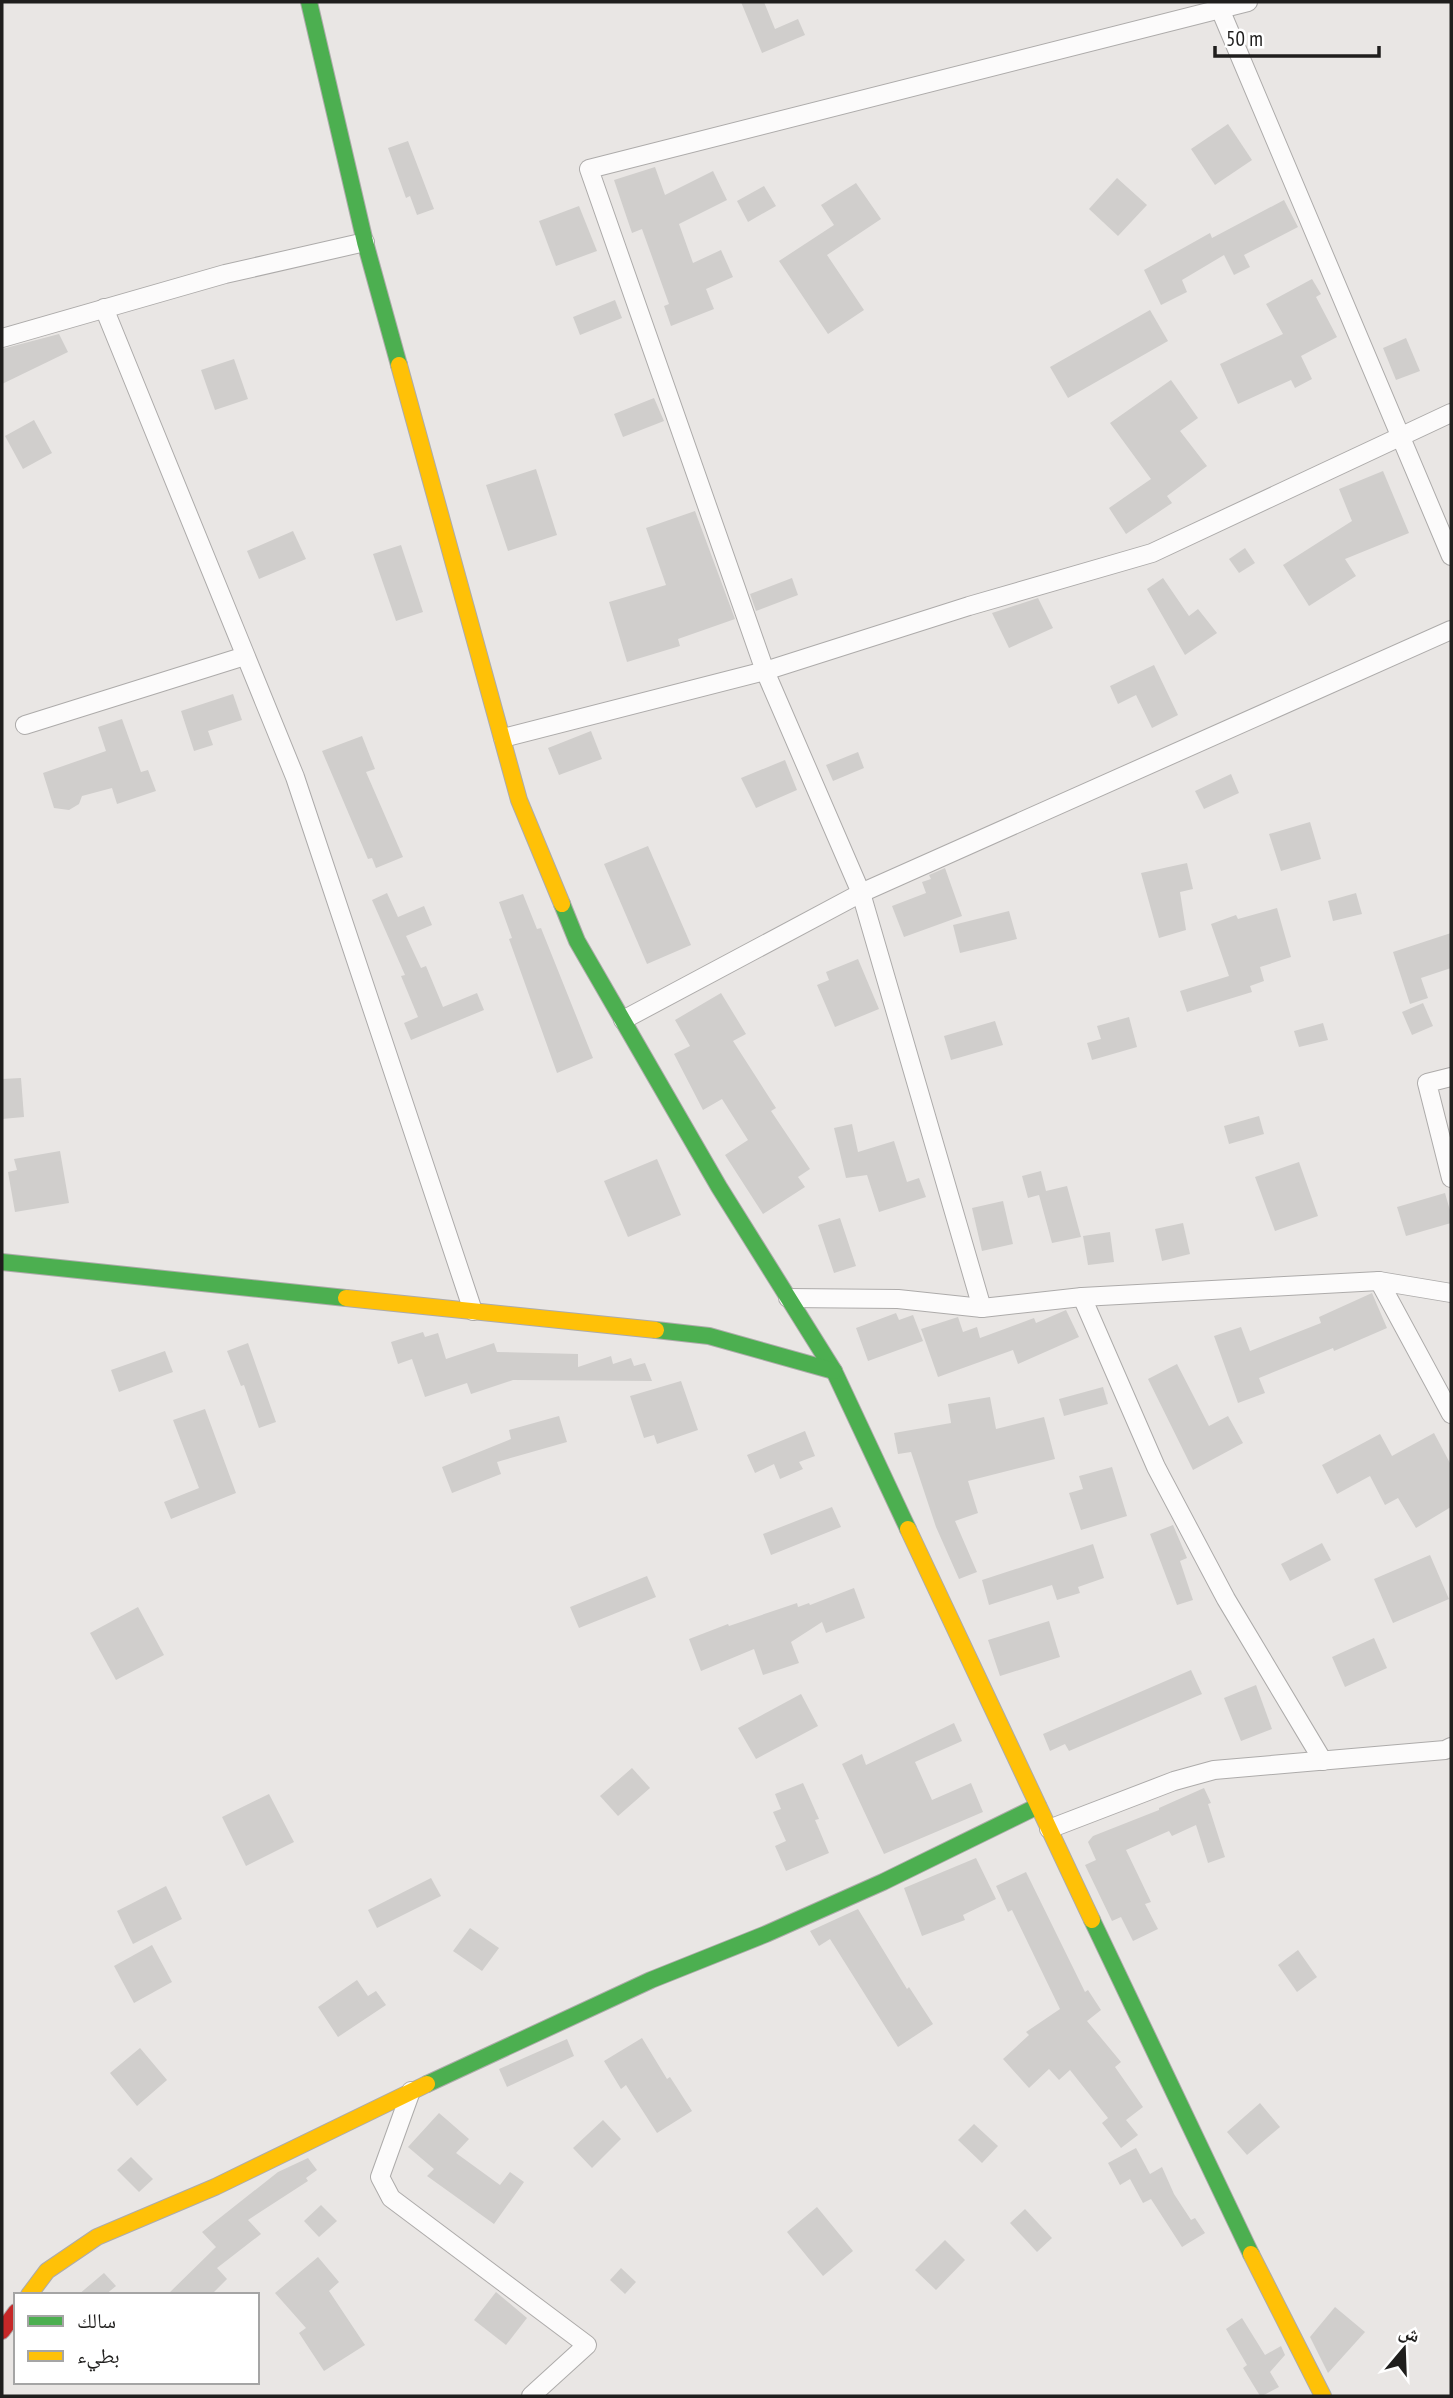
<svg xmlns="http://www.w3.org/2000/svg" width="1453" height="2398" viewBox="0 0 1453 2398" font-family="'PT Sans Narrow','Noto Naskh Arabic',sans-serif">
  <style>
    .building { fill: #d0cecc }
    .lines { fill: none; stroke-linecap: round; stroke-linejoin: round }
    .street-casing { stroke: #adabaa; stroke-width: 20 }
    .fast-casing { stroke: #adabaa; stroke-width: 18 }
    .slow-casing { stroke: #adabaa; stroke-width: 18 }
    .jam-casing { stroke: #adabaa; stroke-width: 18 }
    .street { stroke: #fcfbfb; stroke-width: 18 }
    .fast { stroke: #4caf50; stroke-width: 16 }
    .slow { stroke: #ffc107; stroke-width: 16 }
    .jam { stroke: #c62828; stroke-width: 16 }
  </style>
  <rect width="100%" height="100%" fill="#e9e6e4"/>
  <g class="building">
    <path d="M741 2H764L775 29 798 19 805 35 762 53Z"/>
    <path d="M1228 124 1252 160 1215 185 1191 149Z"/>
    <path d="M408 141 434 209 417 215 410 196 406 198 388 148Z"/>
    <path d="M655 167 665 195 713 171 727 200 679 224 693 263 721 250 733 277 706 289 714 309 671 326 664 306 669 304 642 229 632 233 614 180Z"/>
    <path d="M1117 178 1147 205 1118 236 1089 209Z"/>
    <path d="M856 183 881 219 827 255 864 310 828 334 779 261 834 225 821 205Z"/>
    <path d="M764 186 776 206 748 222 737 201Z"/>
    <path d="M1284 200 1298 227 1244 255 1250 267 1234 275 1224 255 1182 280 1187 292 1161 305 1144 270 1210 233 1212 238Z"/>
    <path d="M579 206 597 251 556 266 539 221Z"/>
    <path d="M1312 279 1321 294 1316 297 1337 337 1301 356 1312 379 1295 388 1291 380 1238 404 1220 364 1283 334 1266 304Z"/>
    <path d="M615 300 622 318 580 335 573 317Z"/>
    <path d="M1150 310 1168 341 1068 398 1050 367Z"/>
    <path d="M59 334 68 352 2 384V349Z"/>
    <path d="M1406 338 1420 371 1396 380 1383 348Z"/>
    <path d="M234 359 248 399 215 410 201 370Z"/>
    <path d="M1171 380 1198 418 1180 431 1207 466 1167 496 1172 503 1126 534 1109 508 1151 479 1110 423Z"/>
    <path d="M654 398 664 421 623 437 614 414Z"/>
    <path d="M34 420 52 453 23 469 5 436Z"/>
    <path d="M536 469 557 535 508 551 486 485Z"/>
    <path d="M1383 471 1409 533 1345 559 1356 576 1309 606 1283 565 1352 521 1339 489Z"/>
    <path d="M695 511 735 619 678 639 680 646 627 662 609 602 666 585 646 528Z"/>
    <path d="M293 531 306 559 259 579 247 551Z"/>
    <path d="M401 545 423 612 396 621 373 554Z"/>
    <path d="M1245 548 1255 563 1239 573 1229 559Z"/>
    <path d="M792 578 798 595 756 611 750 594Z"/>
    <path d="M1163 578 1189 616 1198 609 1217 633 1185 655 1147 589Z"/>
    <path d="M1038 598 1053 628 1009 648 992 613Z"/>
    <path d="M1154 665 1178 715 1152 728 1136 695 1118 704 1110 686Z"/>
    <path d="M233 694 242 720 208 731 213 745 194 751 181 711Z"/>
    <path d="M122 719 141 772 148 770 156 791 117 804 112 788 82 796 79 804 69 810 54 808 43 773 106 751 98 727Z"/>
    <path d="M591 731 602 759 559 775 548 748Z"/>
    <path d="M362 736 375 769 366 772 403 857 376 868 372 858 368 859 322 751Z"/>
    <path d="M858 752 864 768 833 781 826 765Z"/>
    <path d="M785 760 797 790 756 808 741 778Z"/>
    <path d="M1231 774 1239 793 1204 809 1195 791Z"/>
    <path d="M1310 822 1321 859 1281 871 1269 834Z"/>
    <path d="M648 846 691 945 647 964 604 864Z"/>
    <path d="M1187 863 1193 889 1180 892 1186 930 1159 938 1141 873Z"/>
    <path d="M945 868 962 916 904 937 892 906 926 893 922 882 931 879 929 875Z"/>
    <path d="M387 893 398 917 424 906 432 925 406 936 421 968 426 966 443 1007 477 993 484 1010 411 1040 404 1023 418 1017 401 976 405 975 372 900Z"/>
    <path d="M1356 893 1362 914 1333 921 1328 901Z"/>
    <path d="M523 894 537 929 541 928 593 1058 557 1073 509 939 512 938 499 902Z"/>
    <path d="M1277 908 1291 957 1260 967 1264 981 1250 986 1252 992 1187 1012 1180 991 1229 976 1211 924 1236 915 1238 919Z"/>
    <path d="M1009 911 1017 939 960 953 953 925Z"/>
    <path d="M1451 933V968L1421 978 1428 998 1410 1004 1393 952Z"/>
    <path d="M858 959 879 1009 835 1027 817 985 829 980 826 972Z"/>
    <path d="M721 993 746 1034 733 1041 776 1108 771 1111 810 1169 798 1177 805 1187 763 1214 725 1155 748 1140 722 1099 703 1110 674 1054 690 1046 675 1020Z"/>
    <path d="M1423 1003 1433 1026 1412 1035 1402 1012Z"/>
    <path d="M1129 1017 1137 1047 1092 1060 1087 1043 1101 1039 1097 1026Z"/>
    <path d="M995 1021 1003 1045 951 1060 944 1036Z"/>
    <path d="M1323 1023 1328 1040 1299 1047 1294 1031Z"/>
    <path d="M21 1078 24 1117 2 1119V1079Z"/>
    <path d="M1259 1116 1264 1134 1229 1144 1224 1126Z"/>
    <path d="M852 1124 858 1152 894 1141 907 1182 919 1178 926 1197 879 1212 867 1175 846 1178 834 1128Z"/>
    <path d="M60 1151 69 1203 15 1212 8 1172 17 1170 14 1159Z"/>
    <path d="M657 1159 681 1215 628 1237 604 1181Z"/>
    <path d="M1299 1162 1318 1216 1275 1231 1255 1177Z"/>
    <path d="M1041 1171 1046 1191 1067 1186 1081 1237 1052 1243 1039 1195 1028 1198 1022 1176Z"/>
    <path d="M1445 1193 1451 1214V1223L1406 1236 1397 1207Z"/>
    <path d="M1003 1201 1013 1244 982 1251 972 1208Z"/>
    <path d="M840 1218 856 1266 834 1273 818 1225Z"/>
    <path d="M1183 1223 1190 1254 1162 1261 1155 1229Z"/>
    <path d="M1110 1232 1114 1262 1088 1265 1083 1236Z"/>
    <path d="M1372 1293 1387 1328 1334 1351 1333 1348 1259 1378 1265 1393 1238 1403 1214 1336 1241 1327 1250 1351 1321 1323 1319 1317Z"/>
    <path d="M1066 1310 1079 1337 1018 1364 1013 1350 938 1377 921 1329 958 1317 963 1332 977 1327 980 1338 1034 1318 1036 1323Z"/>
    <path d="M896 1313 899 1320 913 1315 923 1341 868 1361 856 1328Z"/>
    <path d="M423 1332 425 1337 438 1333 446 1359 494 1343 497 1352 578 1354V1367L611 1356 613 1364 631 1358 634 1366 645 1363 652 1381 513 1380 471 1394 467 1383 425 1397 412 1359 398 1364 391 1342Z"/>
    <path d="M248 1343 276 1422 259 1428 244 1385 241 1386 227 1351Z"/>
    <path d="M165 1351 173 1372 119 1392 111 1370Z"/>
    <path d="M1177 1364 1209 1426 1228 1416 1243 1443 1193 1470 1148 1379Z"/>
    <path d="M681 1381 698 1430 657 1444 654 1435 644 1438 630 1396Z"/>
    <path d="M1103 1387 1108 1404 1064 1416 1059 1399Z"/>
    <path d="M990 1397 996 1429 1044 1417 1055 1459 968 1481 978 1513 955 1521 977 1572 959 1579 936 1527 911 1452 898 1454 894 1433 951 1423 948 1404Z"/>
    <path d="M205 1409 236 1493 171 1519 164 1502 199 1488 173 1420Z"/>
    <path d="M559 1416 567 1442 497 1462 501 1474 452 1493 442 1467 511 1439 509 1430Z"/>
    <path d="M805 1431 815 1456 799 1462 803 1469 780 1479 774 1464 755 1473 747 1455Z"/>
    <path d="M1434 1433 1451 1465V1507L1416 1528 1398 1498 1385 1505 1370 1476 1337 1494 1322 1465 1380 1434 1392 1456Z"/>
    <path d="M1112 1467 1127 1516 1081 1530 1069 1493 1083 1489 1079 1476Z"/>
    <path d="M832 1507 841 1527 771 1555 763 1534Z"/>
    <path d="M1173 1525 1187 1558 1180 1561 1193 1600 1177 1605 1150 1534Z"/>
    <path d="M1322 1543 1331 1560 1290 1581 1281 1564Z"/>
    <path d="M1093 1544 1104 1578 1078 1587 1080 1593 1057 1600 1052 1585 989 1605 982 1580Z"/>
    <path d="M1430 1555 1449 1599 1393 1623 1374 1579Z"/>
    <path d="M647 1576 656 1597 579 1628 570 1607Z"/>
    <path d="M854 1588 865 1618 826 1633 822 1622 791 1642 799 1663 763 1675 754 1649 701 1671 689 1639 728 1624 729 1626 797 1603 798 1607 809 1603 810 1605Z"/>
    <path d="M138 1607 164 1655 116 1680 90 1633Z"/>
    <path d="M1049 1621 1060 1657 1000 1676 988 1640Z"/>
    <path d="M1374 1638 1387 1668 1345 1687 1332 1657Z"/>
    <path d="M1191 1670 1202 1694 1069 1751 1065 1744 1050 1751 1043 1734Z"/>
    <path d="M1256 1685 1272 1729 1241 1741 1224 1698Z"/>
    <path d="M801 1694 818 1726 756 1759 738 1728Z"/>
    <path d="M954 1723 962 1741 915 1762 932 1800 971 1783 983 1812 884 1854 842 1764 862 1754 866 1765Z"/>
    <path d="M632 1768 650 1788 618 1816 600 1796Z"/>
    <path d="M803 1783 819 1819 815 1820 829 1853 786 1871 775 1846 786 1841 773 1812 781 1809 775 1794Z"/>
    <path d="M1204 1788 1211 1803 1208 1804 1225 1857 1208 1863 1196 1825 1172 1836 1169 1831 1126 1850 1151 1902 1145 1904 1158 1929 1133 1941 1121 1917 1112 1921 1085 1865 1096 1860 1088 1842 1093 1836 1159 1810V1808Z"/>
    <path d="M269 1794 294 1842 246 1866 222 1817Z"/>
    <path d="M976 1858 996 1899 963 1915 965 1920 922 1936 904 1888Z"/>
    <path d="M1026 1872 1085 1992 1088 1990 1101 2010 1087 2021 1121 2062 1115 2067 1143 2107 1126 2120 1138 2135 1121 2148 1102 2123 1108 2118 1070 2070 1059 2080 1049 2069 1029 2088 1003 2059 1029 2035 1026 2032 1060 2009 1012 1910 1008 1912 996 1886Z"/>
    <path d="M431 1878 441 1896 377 1928 368 1910Z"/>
    <path d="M166 1886 182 1919 133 1944 117 1911Z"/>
    <path d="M858 1909 907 1989 909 1987 933 2024 898 2047 830 1939 819 1946 810 1931Z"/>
    <path d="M470 1928 499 1948 482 1971 453 1951Z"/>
    <path d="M152 1945 172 1982 134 2003 114 1966Z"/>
    <path d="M1298 1950 1317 1977 1297 1992 1278 1965Z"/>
    <path d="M357 1980 368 1996 376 1991 386 2005 338 2037 318 2007Z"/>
    <path d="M642 2038 667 2079 670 2077 692 2111 657 2133 626 2085 621 2089 604 2061Z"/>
    <path d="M567 2039 574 2056 507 2087 499 2069Z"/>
    <path d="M140 2048 167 2080 137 2106 110 2073Z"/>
    <path d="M1260 2103 1280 2127 1247 2155 1227 2132Z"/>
    <path d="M439 2113 469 2139 456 2153 500 2185 510 2172 524 2182 494 2224 427 2176 434 2169 408 2147Z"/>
    <path d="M603 2120 621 2139 592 2168 573 2148Z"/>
    <path d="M974 2124 998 2146 982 2163 958 2140Z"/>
    <path d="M1136 2148 1150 2174 1162 2167 1174 2194 1191 2220 1195 2218 1205 2233 1182 2247 1151 2199 1143 2203 1130 2179 1120 2185 1108 2163Z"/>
    <path d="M131 2157 153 2179 139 2192 117 2170Z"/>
    <path d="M308 2158 317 2170 306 2178 308 2181 248 2220 261 2234 217 2268 227 2279 211 2295H167L216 2247 202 2232 278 2172Z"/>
    <path d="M321 2205 337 2221 319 2237 304 2221Z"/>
    <path d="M817 2207 853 2251 823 2276 787 2232Z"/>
    <path d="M1025 2209 1052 2238 1037 2252 1010 2223Z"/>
    <path d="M945 2240 965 2260 936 2290 915 2270Z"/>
    <path d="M318 2257 339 2282 329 2291 365 2345 324 2371 299 2333 306 2328 275 2293Z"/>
    <path d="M621 2268 636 2282 625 2294 610 2280Z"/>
    <path d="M104 2273 116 2286 105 2295H78Z"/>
    <path d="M496 2292 527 2318 506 2345 474 2320Z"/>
    <path d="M1335 2307 1365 2332 1328 2373 1310 2337Z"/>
    <path d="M1242 2318 1265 2355 1281 2346 1285 2355 1270 2372 1279 2387 1262 2396H1260L1243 2368 1247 2365 1226 2329Z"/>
  </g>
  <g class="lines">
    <defs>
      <g id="street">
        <path d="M1220 9 1451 556"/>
        <path d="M104 308 295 777 473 1311"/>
        <path d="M2 338 225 274 365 242"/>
        <path d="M25 725 245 656"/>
        <path d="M503 738 765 671 969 606 1152 553 1451 413"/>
        <path d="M623 1020 861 893 1451 630"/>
        <path d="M1451 1077 1427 1083 1451 1178"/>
        <path d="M1379 1281 1451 1414"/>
        <path d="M1082 1297 1156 1467 1226 1599 1323 1761"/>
        <path d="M788 1298 898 1299 982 1308 1082 1297 1379 1281 1451 1293"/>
        <path d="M982 1308 861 893 765 671 589 169 1248 2"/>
        <path d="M1049 1829 1174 1781 1214 1770 1445 1750 1451 1747"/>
        <path d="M411 2091 380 2177 391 2198 587 2345 531 2396"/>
      </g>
      <g id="fast">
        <path d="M309 2 365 242 399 365"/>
        <path d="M562 904 577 941 719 1187 834 1371 908 1529"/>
        <path d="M2 1262 346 1298"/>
        <path d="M656 1330 709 1336 834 1371"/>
        <path d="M1092 1920 1251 2254"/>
        <path d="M427 2084 651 1980 766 1934 883 1882 1038 1806"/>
      </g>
      <g id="slow">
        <path d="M399 365 519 800 562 904"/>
        <path d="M346 1298 656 1330"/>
        <path d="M908 1529 1092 1920"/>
        <path d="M1251 2254 1323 2396"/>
        <path d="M29 2295 47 2271 97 2237 215 2187 427 2084"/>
      </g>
      <path id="jam" d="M2 2331 16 2312"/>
    </defs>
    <use href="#street" class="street-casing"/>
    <use href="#fast" class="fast-casing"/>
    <use href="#slow" class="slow-casing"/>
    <use href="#jam" class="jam-casing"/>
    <use href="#street" class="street"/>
    <use href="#fast" class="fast"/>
    <use href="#slow" class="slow"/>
    <use href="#jam" class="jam"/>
  </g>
  <rect width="1453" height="2398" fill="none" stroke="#1f1e1d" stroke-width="7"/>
  <rect x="14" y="2293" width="245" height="91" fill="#ffffff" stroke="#a5a5a5" stroke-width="2"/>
  <rect x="28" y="2316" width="35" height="10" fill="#4caf50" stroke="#a5a5a5" stroke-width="2"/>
  <text x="77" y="2328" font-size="21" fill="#1f1e1d">سالك</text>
  <rect x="28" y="2351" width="35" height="10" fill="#ffc107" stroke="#a5a5a5" stroke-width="2"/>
  <text x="77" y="2363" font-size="21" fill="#1f1e1d">بطيء</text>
  <g transform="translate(1404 2349) rotate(19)" stroke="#ffffff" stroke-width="5" paint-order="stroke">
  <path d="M0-5L12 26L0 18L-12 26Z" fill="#1f1e1d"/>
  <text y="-10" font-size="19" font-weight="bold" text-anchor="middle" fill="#1f1e1d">ش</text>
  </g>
  <path d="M1215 46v10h164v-10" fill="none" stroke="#1f1e1d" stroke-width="3.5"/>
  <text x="1226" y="46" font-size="21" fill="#1f1e1d" stroke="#ffffff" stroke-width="5" paint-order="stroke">50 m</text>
</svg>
